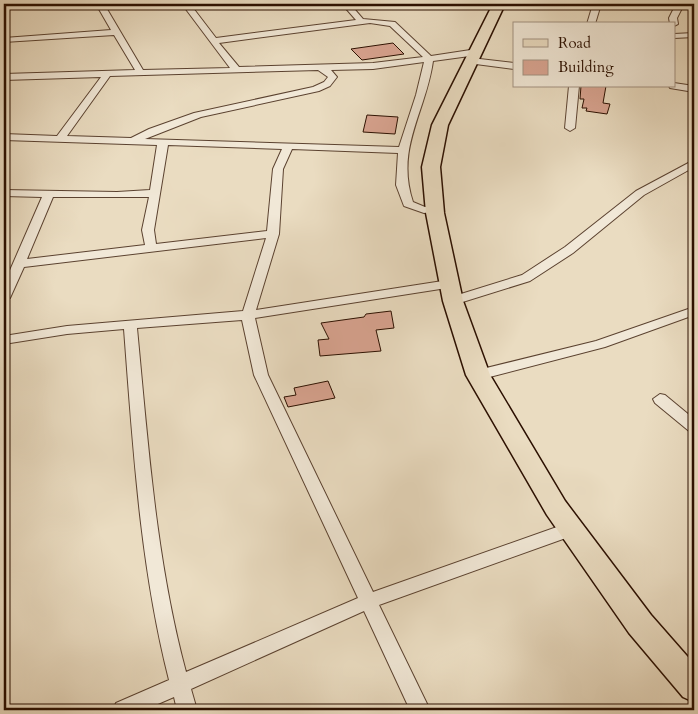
<svg xmlns="http://www.w3.org/2000/svg" width="698" height="714" viewBox="0 0 698 714" font-family="Cardo,serif">
  <style>
    .building { fill: #d9a491; stroke: #2b0f00 }
    .lines { fill: none; stroke-linecap: round; stroke-linejoin: round }
    .minor-casing { stroke: #5b4230; stroke-width: 2 }
    .primary-casing { stroke: #2b0f00; stroke-width: 3 }
    .minor { fill: #f1e8d7; fill-rule: evenodd }
    .primary { fill: #eadcc1; fill-rule: evenodd }
  </style>
  <rect width="100%" height="100%" fill="#eadcc1"/>
  <filter id="stains"><feTurbulence type="fractalNoise" baseFrequency=".004" numOctaves="4"/><feColorMatrix values="0 0 0 0 .2 0 0 0 0 .09 0 0 0 0 .02 0 0 0 .5 -.17"/></filter>
  <radialGradient id="worn" r=".72"><stop offset=".6" stop-color="#630" stop-opacity="0"/><stop offset="1" stop-color="#630" stop-opacity=".3"/></radialGradient>
  <g class="building">
    <path d="M393 43 404 54 362 60 351 49Z"/>
    <path d="M581 86H606L603 103 610 104 607 114 586 111 587 108H582L584 99H580Z"/>
    <path d="M367 115 398 117 395 134 363 132Z"/>
    <path d="M391 311 394 328 376 330 381 351 320 356 318 340 329 339 321 323 364 317 366 314Z"/>
    <path d="M328 381 335 398 288 407 284 397 296 395 294 388Z"/>
  </g>
  <g class="lines">
    <defs>
      <g id="minor">
        <path d="M96 4H104L143 70 230 68 182 4H190L216 38 356 20 342 4H350L363 19 395 22 431 56 477 49 481 52 477 55 433 61C426 112 395 148 413 202L425 207H439V211L424 213 404 206 396 185 398 153 292 149 283 169 279 234 256 310 449 280 455 284 453 287 255 318 268 375 373 592 571 522 577 524 579 529 577 534 379 605 430 710H410L364 611 191 689 197 710H177L174 697 144 710H113L116 703 169 680C140 566 133 447 124 329L67 334 4 344V336L67 326 243 311 266 238 24 267 10 298 4 302V284L42 197 4 196V190L117 192 150 190 157 145 4 140V134L57 136 101 77 4 80V74L135 70 114 35 4 42V38L111 30ZM370 23 390 26 423 57 373 63 239 67 219 43ZM424 62 416 95 399 147 145 139 201 117 319 91 330 86 337 77 331 70 373 69ZM318 70 328 77 324 82 313 87 194 113 149 129 131 138 67 136 110 76ZM168 145 282 149 273 169 267 231 156 244 154 230ZM53 197H149L142 230 145 245 27 259ZM242 320 254 375 358 598 186 672C156 561 148 443 137 328Z"/>
        <path d="M426 4H435L438 7 431 9Z"/>
        <path d="M593 4H601L595 24H587Z"/>
        <path d="M676 4H684L677 18 678 24 674 26V24H670L669 18Z"/>
        <path d="M694 33V37L674 38V34Z"/>
        <path d="M471 58 514 63V69L468 63 467 61Z"/>
        <path d="M674 83 694 86V92L670 88 669 86H674Z"/>
        <path d="M569 86H579L575 128 570 131 565 128Z"/>
        <path d="M694 160V167L644 195 573 253 530 281 453 305 447 301 448 298 522 275 565 247 636 191Z"/>
        <path d="M694 307V315L605 347 478 380 471 375 478 370 596 341Z"/>
        <path d="M660 394 665 395 694 419V432L689 431 655 403 653 399Z"/>
      </g>
      <path id="primary" d="M493 4H505L448 125 440 167 444 213 463 301 490 375 565 501 651 615 694 664V702L683 697 629 633 547 515 466 375 443 301 426 213 422 167 432 125Z"/>
    </defs>
    <use href="#minor" class="minor-casing"/>
    <use href="#primary" class="primary-casing"/>
    <use href="#minor" class="minor"/>
    <use href="#primary" class="primary"/>
  </g>
  <rect width="698" height="714" fill="none" stroke="#eadcc1" stroke-width="20"/>
  <rect x="5" y="5" width="688" height="704" fill="none" stroke="#2b0f00" stroke-width="2.5"/>
  <rect x="10" y="10" width="678" height="694" fill="none" stroke="#2b0f00"/>
  <rect x="513" y="22" width="162" height="65" fill="#f1e8d7" stroke="#a29181"/>
  <rect x="523" y="39" width="25" height="8" fill="#eadcc1" stroke="#a29181"/>
  <text x="558" y="48" font-size="15" fill="#2b0f00">Road</text>
  <rect x="523" y="60" width="25" height="15" fill="#d9a491" stroke="#a29181"/>
  <text x="558" y="72" font-size="15" fill="#2b0f00">Building</text>
  <rect width="100%" height="100%" filter="url(#stains)"/>
  <rect width="100%" height="100%" fill="url(#worn)"/>
</svg>
